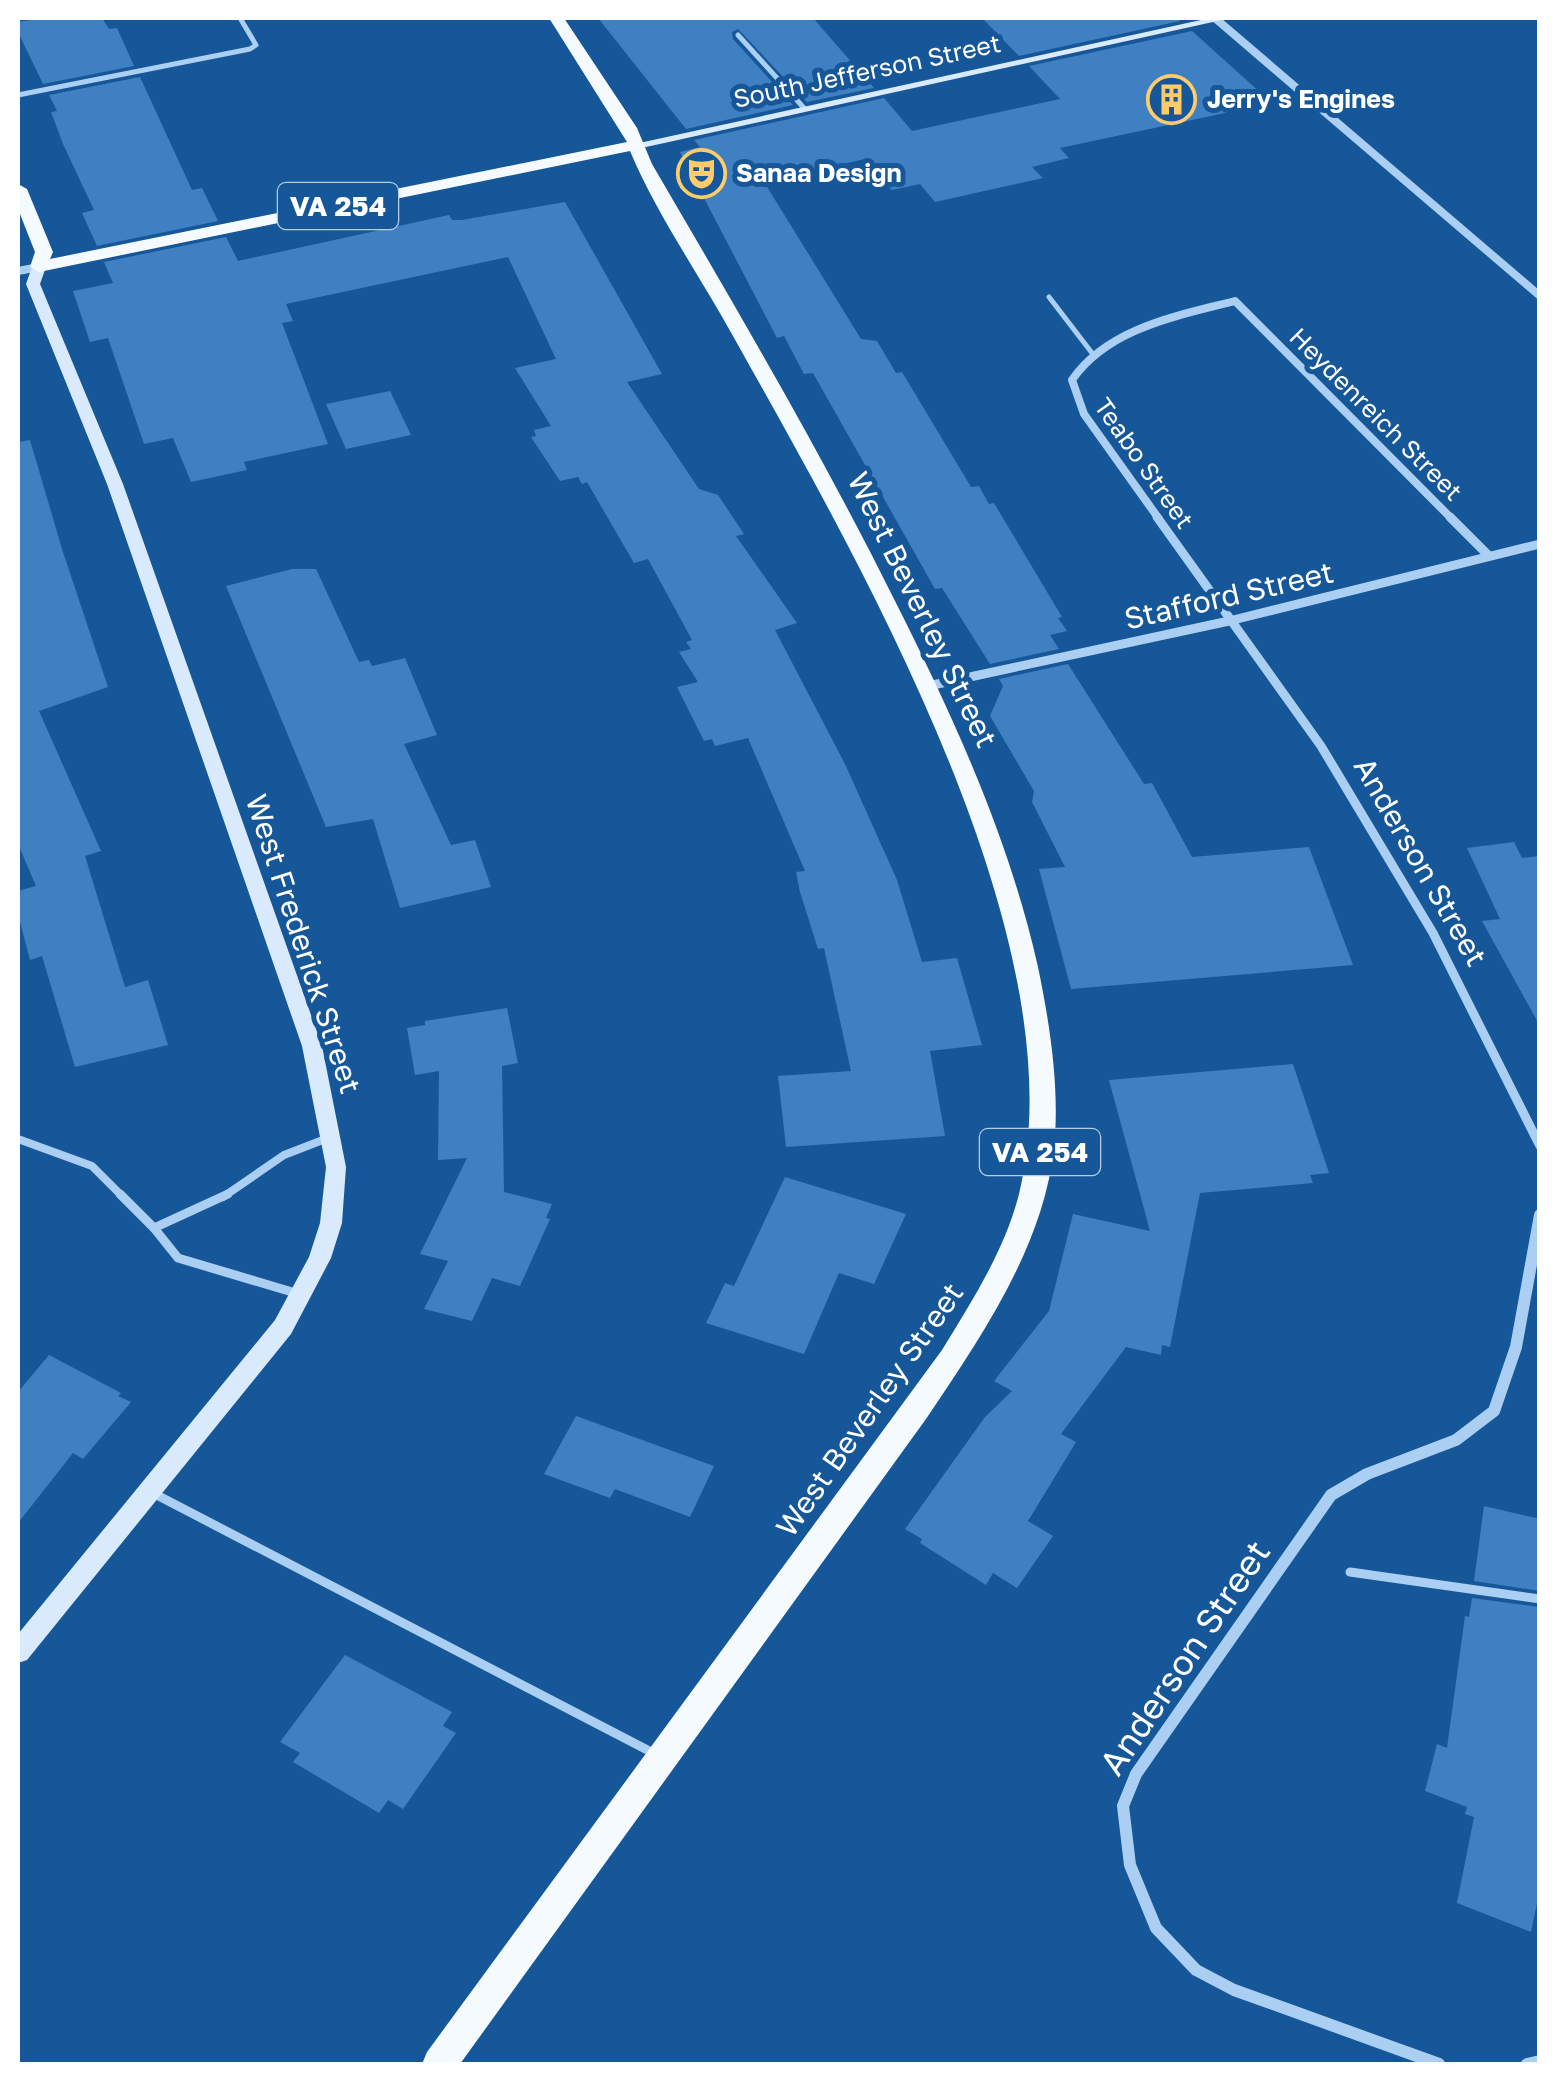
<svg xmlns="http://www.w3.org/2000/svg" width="1557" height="2082" viewBox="0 0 1557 2082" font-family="'Golos Text',sans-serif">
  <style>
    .building { fill: #3e80c1 }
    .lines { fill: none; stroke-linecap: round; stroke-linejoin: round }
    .lane-far2 { stroke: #aacff2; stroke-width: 5 }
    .lane-far1 { stroke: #aacff2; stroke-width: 8 }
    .lane { stroke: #aacff2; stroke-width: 9 }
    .street-far2 { stroke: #aacff2; stroke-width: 8 }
    .street-far1 { stroke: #aacff2; stroke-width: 9 }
    .street { stroke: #aacff2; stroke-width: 12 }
    .secondary { fill: #d9eafc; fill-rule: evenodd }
    .primary { fill: #f5faff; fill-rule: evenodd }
    .labels { text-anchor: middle; stroke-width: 10; stroke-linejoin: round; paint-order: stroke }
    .far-street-label { font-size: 25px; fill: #fff; stroke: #165799 }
    .far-poi-label { font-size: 25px; font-weight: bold; fill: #fff; stroke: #165799; text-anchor: start }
    .shield { fill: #165799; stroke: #b9cde0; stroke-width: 2.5 }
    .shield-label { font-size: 28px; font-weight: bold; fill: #fff }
    .street-label { font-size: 30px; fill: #fff; stroke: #165799 }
    .near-street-label { font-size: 35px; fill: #fff; stroke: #165799 }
  </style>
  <rect width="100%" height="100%" fill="#165799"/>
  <g class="building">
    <path d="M42 18H102L109 29 117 28 134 66 43 84 18 32V22Z"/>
    <path d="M598 18H813L874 88 807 102 738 29 732 32 733 39 793 105 686 129Z"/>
    <path d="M982 18H1177L1180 21 1019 56Z"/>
    <path d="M1192 31 1272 103 1060 148 1069 158 1032 167 1043 178 935 202 920 184 892 190 865 159 764 182 861 339 877 341 896 373 902 372 971 487 979 486 989 504 994 503 1062 617 1058 618 1067 631 1050 635 1059 649 990 664 942 588 935 589 813 373 804 374 784 336 777 338 680 152 700 147 694 140 884 98 912 131 1060 99 1029 66Z"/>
    <path d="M140 77 192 190 202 188 218 221 97 246 82 213 94 210 63 144 51 112 57 111 49 95Z"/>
    <path d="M565 202 662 374 627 382 699 489 718 495 744 534 736 536 797 623 775 630 845 764 897 880 922 962 957 958 982 1045 930 1051 945 1136 786 1147 778 1076 851 1071 824 948 818 949 800 892 796 872 805 871 748 738 715 746 712 739 704 741 677 687 698 682 679 652 691 649 686 642 692 640 648 559 634 563 587 482 582 484 578 477 560 481 531 437 536 436 534 430 551 426 515 368 556 359 508 257 286 304 293 321 282 323 328 444 244 462 247 470 191 482 173 438 144 444 108 338 90 342 73 291 113 283 104 262 226 237 238 261 449 215 452 220H462Z"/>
    <path d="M390 391 411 435 346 449 326 404Z"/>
    <path d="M30 440 62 549 108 687 39 711 101 851 85 856 125 987 148 980 168 1045 75 1067 42 956 30 960 18 914V891L36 886 18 844V442Z"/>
    <path d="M292 569H316L359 662 369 660 372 666 405 658 437 735 404 744 451 845 475 840 491 887 400 908 373 819 326 827 226 586Z"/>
    <path d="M1068 664 1144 784 1152 783 1192 857 1309 847 1353 965 1071 989 1039 869 1065 867 1032 802 1034 791 990 716 1003 686 999 679Z"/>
    <path d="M1514 842 1522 858 1540 856V1026L1482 921 1500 919 1467 848Z"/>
    <path d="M507 1008 518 1063 502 1066 504 1192 552 1204 546 1218 550 1219 520 1286 492 1278 472 1321 424 1309 448 1261 420 1254 467 1158 438 1160 439 1071 415 1075 407 1028 425 1025V1021Z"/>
    <path d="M1293 1064 1329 1173 1310 1175 1313 1183 1200 1193 1170 1347 1162 1345 1161 1355 1126 1347 1061 1434 1076 1442 1028 1521 1053 1536 1017 1588 993 1573 986 1585 920 1543 922 1539 905 1529 985 1417 1012 1391 994 1381 1049 1311 1073 1214 1150 1231 1109 1080Z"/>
    <path d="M785 1177 906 1214 874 1284 839 1273 804 1354 706 1323 725 1283 734 1286Z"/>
    <path d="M49 1355 121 1393 118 1396 131 1402 83 1459 73 1453 18 1523V1392Z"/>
    <path d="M576 1416 714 1466 690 1517 615 1489 610 1498 544 1474Z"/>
    <path d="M1484 1506 1540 1519V1591L1474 1581Z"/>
    <path d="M1472 1598 1540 1607V1889L1531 1932 1457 1903 1474 1817 1465 1814 1467 1807 1425 1791 1437 1744 1447 1748 1465 1616 1469 1617Z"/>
    <path d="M345 1655 452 1712 443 1726 456 1733 403 1809 388 1800 379 1813 293 1762 300 1753 280 1742Z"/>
  </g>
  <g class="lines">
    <g class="lane-far2">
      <path d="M738 35 804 108"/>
      <path d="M18 95 250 49 256 45 240 18"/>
      <path d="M1049 297 1092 353"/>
    </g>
    <g class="lane-far1">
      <path d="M18 1139 92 1166 123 1197"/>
      <path d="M223 1197 284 1155 328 1138"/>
    </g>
    <g class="lane">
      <path d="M120 1194 154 1228 228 1194"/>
      <path d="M154 1228 178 1258 299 1294"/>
      <path d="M151 1492 657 1755"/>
      <path d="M1350 1572 1540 1599"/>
    </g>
    <g class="street-far2">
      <path d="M1216 19 1540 296"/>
      <path d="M18 271 39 267"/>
      <path d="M1159 519 1084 414 1072 380C1108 328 1177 316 1235 301L1452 519"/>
    </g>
    <g class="street-far1">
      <path d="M1157 517 1321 746 1433 933 1540 1146"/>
      <path d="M1450 517 1489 556"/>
      <path d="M928 686 1229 621 1540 544"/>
    </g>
    <g class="street">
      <path d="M1439 2064 1234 1990 1196 1970 1156 1928 1130 1865 1123 1806 1136 1774 1331 1495 1367 1474 1456 1440 1494 1411 1516 1347 1540 1215"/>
      <path d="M1527 2064 1540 2061"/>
    </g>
    <g class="secondary">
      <path d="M1210 18H1231L637 149 630 145Z"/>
      <path d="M39 263 46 267 40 284 123 484 322 1046 346 1167 342 1223 331 1258 291 1334 27 1660 18 1663V1634L275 1320 309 1257 320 1223 326 1167 302 1046 107 484 26 284 32 267Z"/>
    </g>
    <path class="primary" d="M549 18H564L637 128 652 164C736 308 821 452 895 601 954 718 1009 838 1038 967 1050 1025 1060 1089 1054 1148 1043 1248 981 1337 926 1419L460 2064H422L427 2052 942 1350C972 1301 1005 1250 1019 1194 1081 941 855 554 733 336 700 276 657 215 630 151L39 272 30 267 35 252 18 209V184L27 189 53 252 50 259 627 142Z"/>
  </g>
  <defs>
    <symbol id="building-ring" viewBox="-11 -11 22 22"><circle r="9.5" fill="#165799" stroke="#ffcb6b" stroke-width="1.5"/><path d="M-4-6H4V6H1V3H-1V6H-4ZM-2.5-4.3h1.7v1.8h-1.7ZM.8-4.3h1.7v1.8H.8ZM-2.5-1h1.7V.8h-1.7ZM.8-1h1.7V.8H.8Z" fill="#ffcb6b"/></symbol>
    <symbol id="theatre-ring" viewBox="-11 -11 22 22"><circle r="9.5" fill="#165799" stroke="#ffcb6b" stroke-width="1.5"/><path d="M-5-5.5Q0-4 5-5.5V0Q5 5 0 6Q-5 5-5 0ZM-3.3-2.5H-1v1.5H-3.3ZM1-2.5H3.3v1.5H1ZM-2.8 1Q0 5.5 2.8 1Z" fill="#ffcb6b"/></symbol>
  </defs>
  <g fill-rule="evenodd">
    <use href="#building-ring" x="1144" y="72" width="55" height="55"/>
    <use href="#theatre-ring" x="674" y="146" width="55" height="55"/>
  </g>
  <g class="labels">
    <g class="far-street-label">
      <text transform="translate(867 71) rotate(-12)" y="9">South Jefferson Street</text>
      <text transform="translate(1376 414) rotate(45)" y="9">Heydenreich Street</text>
      <text transform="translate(1144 463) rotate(55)" y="9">Teabo Street</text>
    </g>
    <g class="far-poi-label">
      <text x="1207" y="108">Jerry's Engines</text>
      <text x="736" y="182">Sanaa Design</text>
    </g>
    <g class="shield">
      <rect x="278" y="183" width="120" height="46" rx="8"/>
      <rect x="980" y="1129" width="120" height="46" rx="8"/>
    </g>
    <g class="shield-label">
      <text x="338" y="216">VA 254</text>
      <text x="1040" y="1162">VA 254</text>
    </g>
    <g class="street-label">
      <text transform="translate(1229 596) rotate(-13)" y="10">Stafford Street</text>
      <text transform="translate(922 610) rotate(64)" y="10">West Beverley Street</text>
      <text transform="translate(1420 862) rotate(60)" y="10">Anderson Street</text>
      <text transform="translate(303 944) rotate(72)" y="10">West Frederick Street</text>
      <text transform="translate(870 1410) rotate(-55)" y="10">West Beverley Street</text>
    </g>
    <g class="near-street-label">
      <text transform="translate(1185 1658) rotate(-56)" y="12">Anderson Street</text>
    </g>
  </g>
  <rect width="1557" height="2082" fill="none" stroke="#ffffff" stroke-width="40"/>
</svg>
